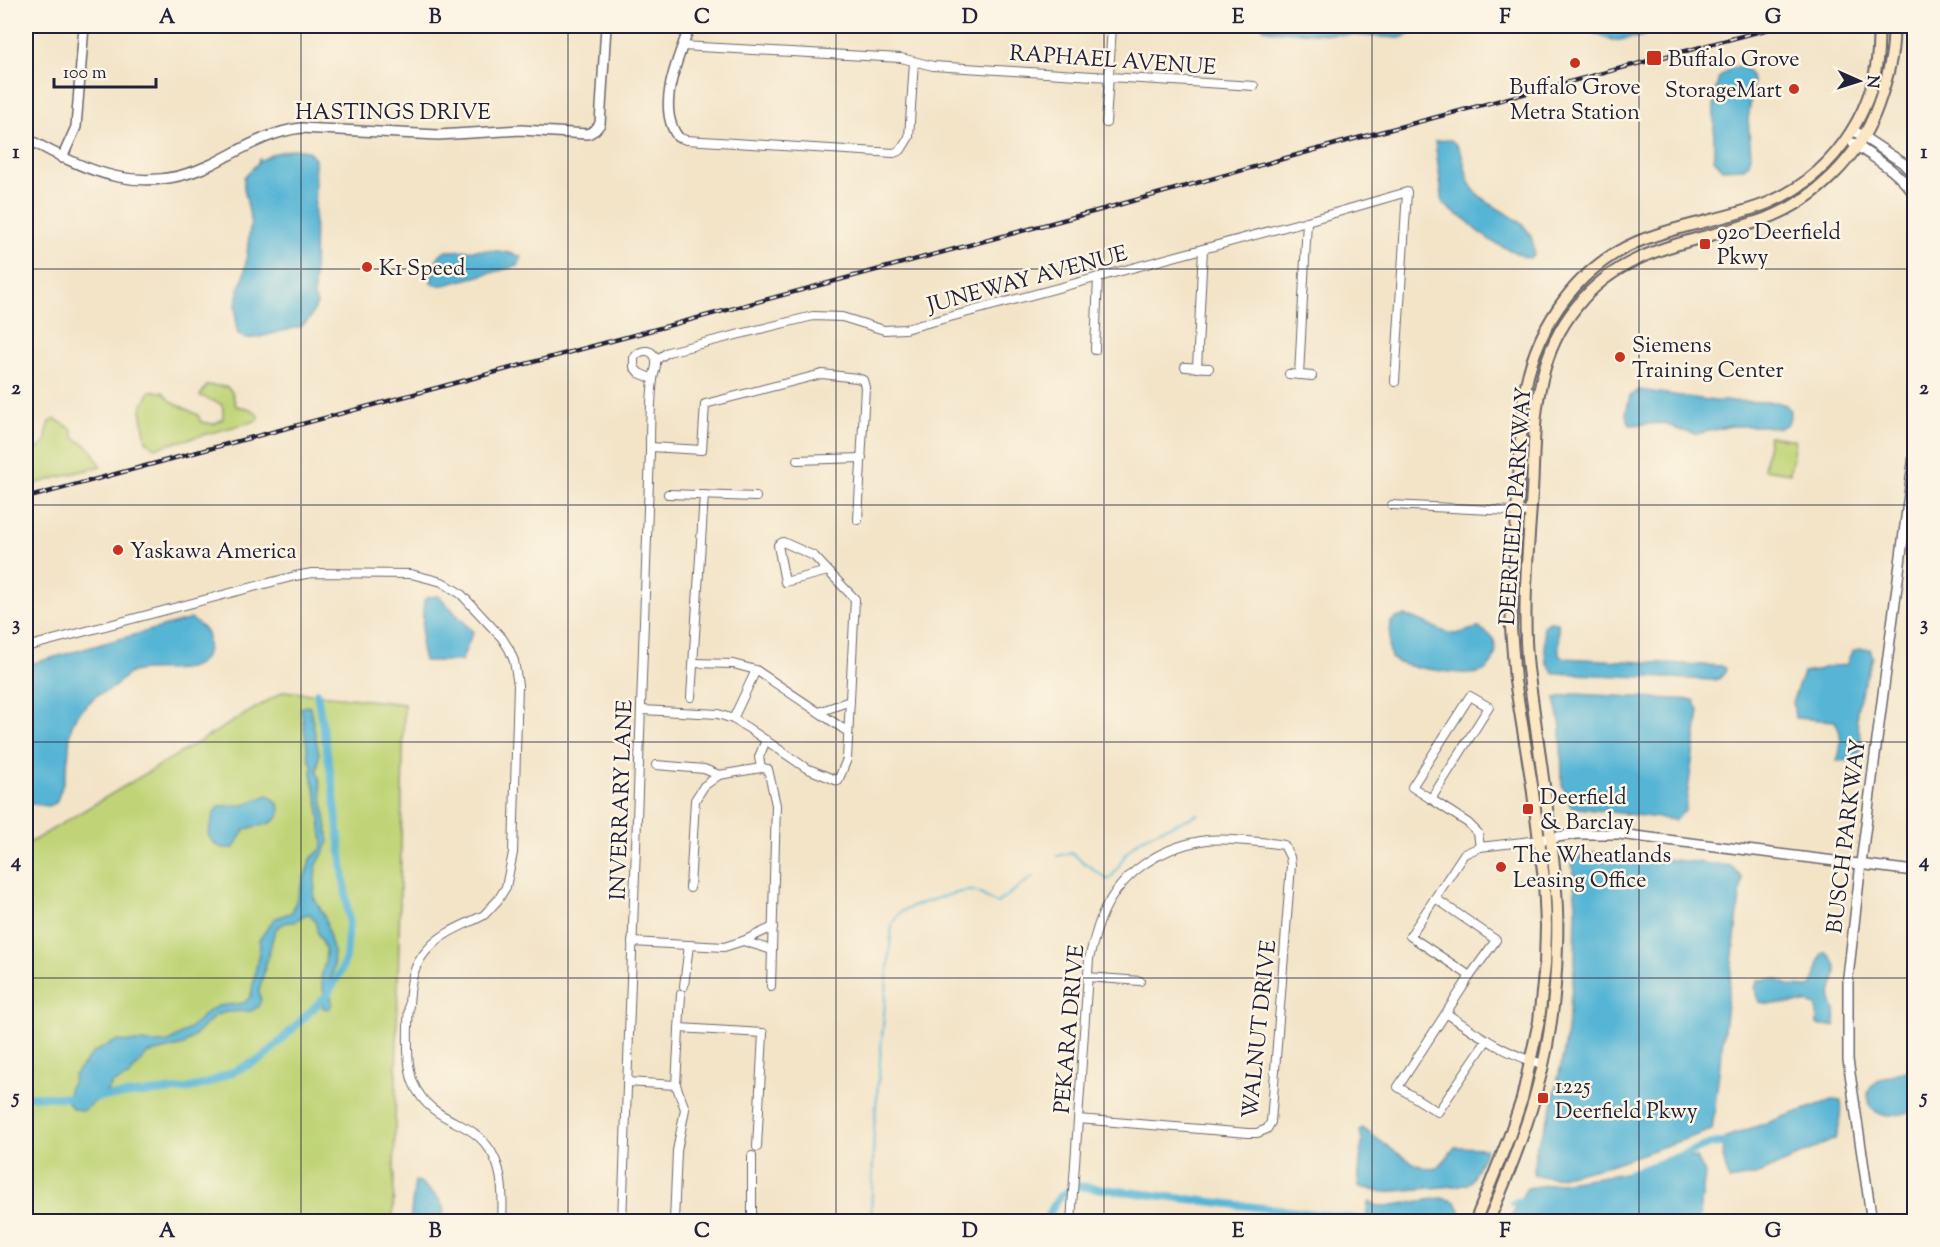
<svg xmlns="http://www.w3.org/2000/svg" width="1940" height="1247" viewBox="0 0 1940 1247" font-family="'Sorts Mill Goudy',serif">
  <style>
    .green { fill: #c0d477; stroke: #717b59; stroke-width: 1.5 }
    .water { fill: #57b5d5; stroke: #3c6c88; stroke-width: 1.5 }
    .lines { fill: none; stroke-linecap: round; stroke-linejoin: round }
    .stream { stroke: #57b5d5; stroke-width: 2 }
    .canal { stroke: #57b5d5; stroke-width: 8 }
    .minor-casing { stroke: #6b666c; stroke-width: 10 }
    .tertiary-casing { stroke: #6b666c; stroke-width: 12 }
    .secondary-casing { stroke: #6b666c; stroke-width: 14 }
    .minor { stroke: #fff; stroke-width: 8 }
    .tertiary { stroke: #fff; stroke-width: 9 }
    .secondary { stroke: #fbe7c3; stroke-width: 10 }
    .rail-casing { stroke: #22223b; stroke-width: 4.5 }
    .rail { stroke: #fcf5e5; stroke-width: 2; stroke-dasharray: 7; stroke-linecap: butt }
    .grid { fill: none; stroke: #22223b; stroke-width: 1.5; stroke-opacity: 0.55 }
    .poi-dot { fill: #c8321e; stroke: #fcf5e5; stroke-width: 2 }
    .labels { text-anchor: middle; stroke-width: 5; stroke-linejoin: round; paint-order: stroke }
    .poi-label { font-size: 22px; fill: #22223b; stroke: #fcf5e5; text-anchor: start }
    .street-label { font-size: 22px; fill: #22223b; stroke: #fcf5e5 }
    .neatline { fill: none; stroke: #22223b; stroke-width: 2 }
    .grid-label { font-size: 20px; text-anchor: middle; font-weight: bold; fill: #22223b }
  </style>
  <rect width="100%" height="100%" fill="#fcf5e5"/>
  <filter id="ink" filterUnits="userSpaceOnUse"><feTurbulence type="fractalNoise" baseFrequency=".0167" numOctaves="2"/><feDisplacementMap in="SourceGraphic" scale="12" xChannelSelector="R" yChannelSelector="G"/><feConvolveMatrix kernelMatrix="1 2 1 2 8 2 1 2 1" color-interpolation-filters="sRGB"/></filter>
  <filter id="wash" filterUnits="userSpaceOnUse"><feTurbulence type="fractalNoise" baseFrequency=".008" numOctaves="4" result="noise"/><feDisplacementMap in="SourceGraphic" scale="24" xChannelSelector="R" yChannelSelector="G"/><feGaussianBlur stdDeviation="1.35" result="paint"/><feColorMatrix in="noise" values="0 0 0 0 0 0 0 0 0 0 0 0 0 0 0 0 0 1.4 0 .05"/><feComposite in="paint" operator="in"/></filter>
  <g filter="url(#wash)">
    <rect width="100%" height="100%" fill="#f3e4c8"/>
    <g class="green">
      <path d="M207 385 227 387 232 392 236 406C246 408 257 408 259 420L155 448 146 441 141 409 150 391 163 392 171 401 198 415 201 422 214 424 223 419V409L221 404 200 396Z"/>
      <path d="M55 419 72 429 74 438 89 447 101 466 26 486V435L27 434 28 443 32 447 39 448 45 443 49 422Z"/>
      <path d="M1769 436 1795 440 1790 473 1764 469Z"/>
      <path d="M284 691 404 704 393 1221H26V845Z"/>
    </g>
    <g class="water">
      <path d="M1262 26H1432L1400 38 1267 30Z"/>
      <path d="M1590 26H1679L1654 30 1643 36 1613 41 1595 34Z"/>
      <path d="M1742 66 1749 72 1753 81 1748 120 1751 155 1749 163 1744 168 1722 169 1714 159V96L1719 78 1731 68Z"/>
      <path d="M1451 140C1468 152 1462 176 1474 190 1494 215 1536 215 1534 255L1529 258 1525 257 1493 242 1476 230 1466 219 1456 214 1443 203 1435 141Z"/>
      <path d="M293 149 308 151 315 159 314 297 317 304 310 318 302 326 255 338H244L238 334 236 325V305L239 288 244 277 251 221 244 188V177L258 163 259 159 262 160 272 154Z"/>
      <path d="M444 251C469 251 497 247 521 257L518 266 444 285H435L431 282C433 271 435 257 444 251Z"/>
      <path d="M1639 390 1714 401 1776 402 1786 405 1791 412 1788 424 1778 428 1764 426H1731L1696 434 1679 430 1665 423 1630 425 1626 414 1630 396Z"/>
      <path d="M439 596 473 632 461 661H424L421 648 424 600 428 597Z"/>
      <path d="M1404 616C1421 617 1441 634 1455 634 1461 633 1471 629 1479 628 1484 631 1490 634 1493 639 1500 652 1492 670 1478 673 1468 676 1409 667 1399 663 1396 661 1393 659 1391 658L1389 648 1391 622 1396 618Z"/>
      <path d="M191 619C204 628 210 631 208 648 204 679 157 666 136 671 126 673 121 681 114 687 109 691 103 692 97 695 95 697 80 711 78 714 68 725 70 745 68 758 66 774 62 789 56 803L48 806 26 803V665Z"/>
      <path d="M1550 622 1558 623 1559 655 1563 658 1722 666 1726 669C1725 674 1719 680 1714 680L1553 673 1546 661 1543 626Z"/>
      <path d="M1859 649H1870L1873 657C1867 675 1860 692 1857 711 1853 731 1871 738 1855 760L1837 761C1842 747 1843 734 1835 721L1795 718 1793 700 1803 673 1816 671 1825 667 1846 665 1852 651Z"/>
      <path d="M1573 694 1694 700 1699 711 1685 811 1675 820 1571 807 1562 785 1561 726 1555 698Z"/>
      <path d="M305 706 310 707 319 754 317 772 319 777 329 842 316 867 314 898 324 915 333 949 334 967 330 985 332 1003 329 1009 323 1008 324 994 321 978 325 962 326 950 318 934 315 921 310 914 304 915 295 922C287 921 280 925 275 930L259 991 261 1000 258 1007 251 1011 226 1012 216 1015 184 1045 147 1054 128 1077 113 1083 105 1094 83 1111 72 1108 68 1102 69 1087 73 1082 74 1075 94 1052 116 1041 159 1043 169 1042 189 1029 208 1011 218 1006 244 1003 251 996 260 946 259 940 274 919 292 912 311 859 322 848 323 843 317 797 312 778V765L309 760 301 708Z"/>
      <path d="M268 795C282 804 286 816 268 824 260 827 251 825 244 831 240 835 237 843 234 848 220 849 215 846 208 835L214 813 220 806 244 805Z"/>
      <path d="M1594 852 1732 866 1742 879 1712 1130 1609 1165 1555 1178 1534 1175 1535 1151 1551 1111 1565 1046 1575 962 1576 906 1572 860Z"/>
      <path d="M1825 952C1845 967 1832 979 1831 997 1831 1003 1834 1007 1835 1011 1836 1015 1835 1022 1835 1026H1821L1817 1024V1009L1816 1006 1809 1003 1766 1004 1759 1002C1756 995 1753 987 1758 980L1775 979 1790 986 1810 987 1813 985 1821 955Z"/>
      <path d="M1914 1069V1111C1897 1115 1886 1121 1871 1108 1870 1104 1868 1098 1868 1094 1872 1076 1901 1073 1914 1069Z"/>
      <path d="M1832 1100 1841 1101C1843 1114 1840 1126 1835 1139L1756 1175 1729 1180 1722 1153 1726 1137Z"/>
      <path d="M1362 1128C1376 1137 1421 1175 1436 1168 1443 1165 1450 1153 1455 1147L1485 1148 1486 1150 1471 1181 1466 1185 1383 1192 1360 1187 1358 1184 1362 1141 1360 1131Z"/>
      <path d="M1682 1156 1697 1158 1705 1174 1699 1221H1508L1527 1188 1638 1171Z"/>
      <path d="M415 1181 420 1182 439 1199 444 1208 443 1218 438 1221H410Z"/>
      <path d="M1441 1198 1454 1201C1459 1207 1463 1213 1459 1221H1366L1368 1203 1370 1202 1378 1206H1386Z"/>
    </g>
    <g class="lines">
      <g class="stream">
        <path d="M1057 856 1071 853 1108 880C1118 872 1121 858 1130 849 1148 830 1176 826 1198 814"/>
        <path d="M871 1222 874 1128 892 924C894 921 897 915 900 913 906 907 964 889 972 891 981 892 988 900 997 903L1034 876"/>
      </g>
      <g class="canal">
        <path d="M26 1096 79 1098"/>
        <path d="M91 1098 186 1089 206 1084 263 1058 327 995 340 973 346 958 349 921 333 787 317 693"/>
        <path d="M1630 1173C1657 1166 1682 1155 1708 1145 1716 1142 1724 1144 1732 1142"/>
        <path d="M1514 1203 1528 1199"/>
        <path d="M1047 1222C1054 1201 1058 1195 1078 1186L1366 1220 1375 1219"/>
      </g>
    </g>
  </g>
  <g filter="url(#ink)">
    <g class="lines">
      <defs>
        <g id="minor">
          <path d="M682 46 901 58 933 66 1254 86"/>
          <path d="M1106 123 1112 26"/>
          <path d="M678 137 686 140 894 153 901 150 909 137 914 62"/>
          <path d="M1095 350 1098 277"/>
          <path d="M656 360 668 352 813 316 842 317 884 330 905 329 1307 221 1407 192 1395 382"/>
          <path d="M1185 367 1209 368"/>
          <path d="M1197 368 1203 249"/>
          <path d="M1289 374 1312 376"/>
          <path d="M1299 375 1307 221"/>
          <path d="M650 447 702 450 705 404 822 374 857 378 863 380 865 387 858 520"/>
          <path d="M797 460 862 458"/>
          <path d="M668 494 756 497"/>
          <path d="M1392 505 1530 512"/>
          <path d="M783 542 814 556 828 571 785 582 778 545Z"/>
          <path d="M26 647 295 576 312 573 411 574 442 582 461 594 502 638 509 649 514 661 518 685 513 853 506 887 498 900 484 915C465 925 443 932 429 948 422 955 416 965 413 975 408 993 406 1051 410 1070 411 1079 415 1088 420 1095 432 1113 450 1119 468 1129 503 1150 504 1186 502 1222"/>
          <path d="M694 663 733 664 756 670 848 732"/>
          <path d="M1470 696 1489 707 1431 799 1412 787Z"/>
          <path d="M691 697 704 495"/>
          <path d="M642 710 718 714 733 719 748 728 806 768 838 781 847 759 855 599 828 571"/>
          <path d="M819 712 850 701"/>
          <path d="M733 719 756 670"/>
          <path d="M656 765 704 769 719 775"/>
          <path d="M761 768 768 769 776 805 771 986"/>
          <path d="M761 768 759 757 766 740"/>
          <path d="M1431 799 1468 823 1478 833 1480 847"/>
          <path d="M690 888 695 800 704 786 719 775 761 768"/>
          <path d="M1435 898 1496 940 1470 976 1398 1087 1438 1112 1487 1040"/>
          <path d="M743 941 772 950"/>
          <path d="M632 942 724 947 743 941 773 927"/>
          <path d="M1470 976 1410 936 1464 854 1480 847 1539 840"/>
          <path d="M1087 977 1140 981"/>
          <path d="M684 986 689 945"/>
          <path d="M1446 1013C1477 1034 1506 1055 1543 1064"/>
          <path d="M679 1028 763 1033 757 1147"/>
          <path d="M627 1082 676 1085"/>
          <path d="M622 1222C632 965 641 709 650 452 650 428 650 404 653 380 653 374 657 368 656 362 655 348 640 348 634 358V367L639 373 653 379"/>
          <path d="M674 1222 677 1151 685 1109 676 1085 681 994"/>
          <path d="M752 1222V1156"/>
          <path d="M1071 1222 1089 959C1093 943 1097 926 1104 911 1123 872 1160 848 1201 841 1217 838 1232 840 1247 841 1260 842 1272 843 1284 845L1290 857 1291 865 1271 1122 1267 1129 1257 1133H1248L1078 1119"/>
        </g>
        <g id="tertiary">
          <path d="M1853 130 1903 163 1914 175"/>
          <path d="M678 137C655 107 679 56 690 26"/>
          <path d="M26 138C88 172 142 198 212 164 242 149 268 132 301 128L438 135 521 130 588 134 595 130 600 124 606 26"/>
          <path d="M1853 143C1876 159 1898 171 1914 194"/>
          <path d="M62 158 76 127 84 26"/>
          <path d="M1539 840 1576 834H1619L1914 871"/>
          <path d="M1872 1222 1848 1060V977L1861 863 1914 456"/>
        </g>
        <g id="secondary">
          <path d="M1475 1222 1509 1137 1522 1099 1539 1021 1545 964 1546 926 1544 879 1532 785 1515 681 1511 628 1523 402C1532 334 1572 270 1637 242 1679 224 1726 220 1768 203 1838 173 1883 102 1878 26"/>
          <path d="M1488 1222C1507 1178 1525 1134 1537 1089 1550 1043 1556 993 1557 945 1559 896 1552 848 1546 800 1540 756 1534 712 1528 669 1522 610 1528 551 1532 492 1534 455 1533 416 1542 379 1548 352 1559 328 1577 306 1624 246 1696 243 1762 220 1814 202 1860 157 1878 105 1887 80 1895 52 1893 26"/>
        </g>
      </defs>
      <use href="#minor" class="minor-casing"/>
      <use href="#tertiary" class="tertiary-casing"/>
      <use href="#secondary" class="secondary-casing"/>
      <use href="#minor" class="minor"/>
      <use href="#tertiary" class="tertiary"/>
      <use href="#secondary" class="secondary"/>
      <defs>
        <path id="rail" d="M26 498 1100 210 1354 139 1780 26"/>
      </defs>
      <use href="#rail" class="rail-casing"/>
      <use href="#rail" class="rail"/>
    </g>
  </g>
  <path class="grid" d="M301 26V1222M568 26V1222M836 26V1222M1104 26V1222M1372 26V1222M1639 26V1222M26 269H1914M26 505H1914M26 742H1914M26 978H1914"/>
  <g class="poi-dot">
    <rect x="1646" y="50" width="16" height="16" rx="3"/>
    <circle cx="1575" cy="63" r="6"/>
    <circle cx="1794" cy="89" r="6"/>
    <rect x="1699" y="238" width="12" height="12" rx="3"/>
    <circle cx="367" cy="267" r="6"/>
    <circle cx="1620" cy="357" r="6"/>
    <circle cx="118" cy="550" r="6"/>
    <rect x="1522" y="803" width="12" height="12" rx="3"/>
    <circle cx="1501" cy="867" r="6"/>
    <rect x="1537" y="1092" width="12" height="12" rx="3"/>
  </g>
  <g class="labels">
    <g class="poi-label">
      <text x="1668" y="66">Buffalo Grove</text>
      <text x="1575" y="94" text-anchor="middle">Buffalo Grove<tspan x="1575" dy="25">Metra Station</tspan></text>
      <text x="1782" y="97" text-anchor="end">StorageMart</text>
      <text x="1717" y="239">920 Deerfield<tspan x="1717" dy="25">Pkwy</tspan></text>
      <text x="379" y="275">K1 Speed</text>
      <text x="1632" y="352">Siemens<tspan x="1632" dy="25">Training Center</tspan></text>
      <text x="130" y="558">Yaskawa America</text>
      <text x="1540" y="804">Deerfield<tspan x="1540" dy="25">&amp; Barclay</tspan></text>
      <text x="1513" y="862">The Wheatlands<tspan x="1513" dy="25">Leasing Office</tspan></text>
      <text x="1555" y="1093">1225<tspan x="1555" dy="25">Deerfield Pkwy</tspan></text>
    </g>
    <g class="street-label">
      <text transform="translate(1113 59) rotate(4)" y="8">RAPHAEL AVENUE</text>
      <text x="393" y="119">HASTINGS DRIVE</text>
      <text transform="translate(1027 278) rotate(-15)" y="8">JUNEWAY AVENUE</text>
      <text transform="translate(1514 506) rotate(-86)" y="8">DEERFIELD PARKWAY</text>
      <text transform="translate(620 800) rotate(-88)" y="8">INVERRARY LANE</text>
      <text transform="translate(1845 836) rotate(-83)" y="8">BUSCH PARKWAY</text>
      <text transform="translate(1068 1029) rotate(-85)" y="8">PEKARA DRIVE</text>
      <text transform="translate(1258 1029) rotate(-84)" y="8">WALNUT DRIVE</text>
    </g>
  </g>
  <rect width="1940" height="1247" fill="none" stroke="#fcf5e5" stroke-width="66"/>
  <g transform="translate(1859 81) rotate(93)" stroke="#fcf5e5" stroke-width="4.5" paint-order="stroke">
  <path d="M0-4.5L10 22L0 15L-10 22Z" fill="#22223b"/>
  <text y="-9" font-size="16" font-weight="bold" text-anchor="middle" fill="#22223b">N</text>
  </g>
  <path d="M54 78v9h102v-9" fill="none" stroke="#22223b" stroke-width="3"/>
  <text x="63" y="78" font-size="18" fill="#22223b" stroke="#fcf5e5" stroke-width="4.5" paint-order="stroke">100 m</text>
  <rect x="33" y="33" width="1874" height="1181" class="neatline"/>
  <g class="grid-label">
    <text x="167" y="23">A</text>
    <text x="435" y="23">B</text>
    <text x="702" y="23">C</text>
    <text x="970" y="23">D</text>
    <text x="1238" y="23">E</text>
    <text x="1505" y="23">F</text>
    <text x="1773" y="23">G</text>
    <text x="16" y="158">1</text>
    <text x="1924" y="158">1</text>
    <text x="16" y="394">2</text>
    <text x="1924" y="394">2</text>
    <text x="16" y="630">3</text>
    <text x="1924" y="630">3</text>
    <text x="16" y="867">4</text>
    <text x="1924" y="867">4</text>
    <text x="16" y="1103">5</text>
    <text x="1924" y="1103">5</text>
    <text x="167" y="1237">A</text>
    <text x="435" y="1237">B</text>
    <text x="702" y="1237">C</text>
    <text x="970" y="1237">D</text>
    <text x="1238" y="1237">E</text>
    <text x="1505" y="1237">F</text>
    <text x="1773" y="1237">G</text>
  </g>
</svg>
